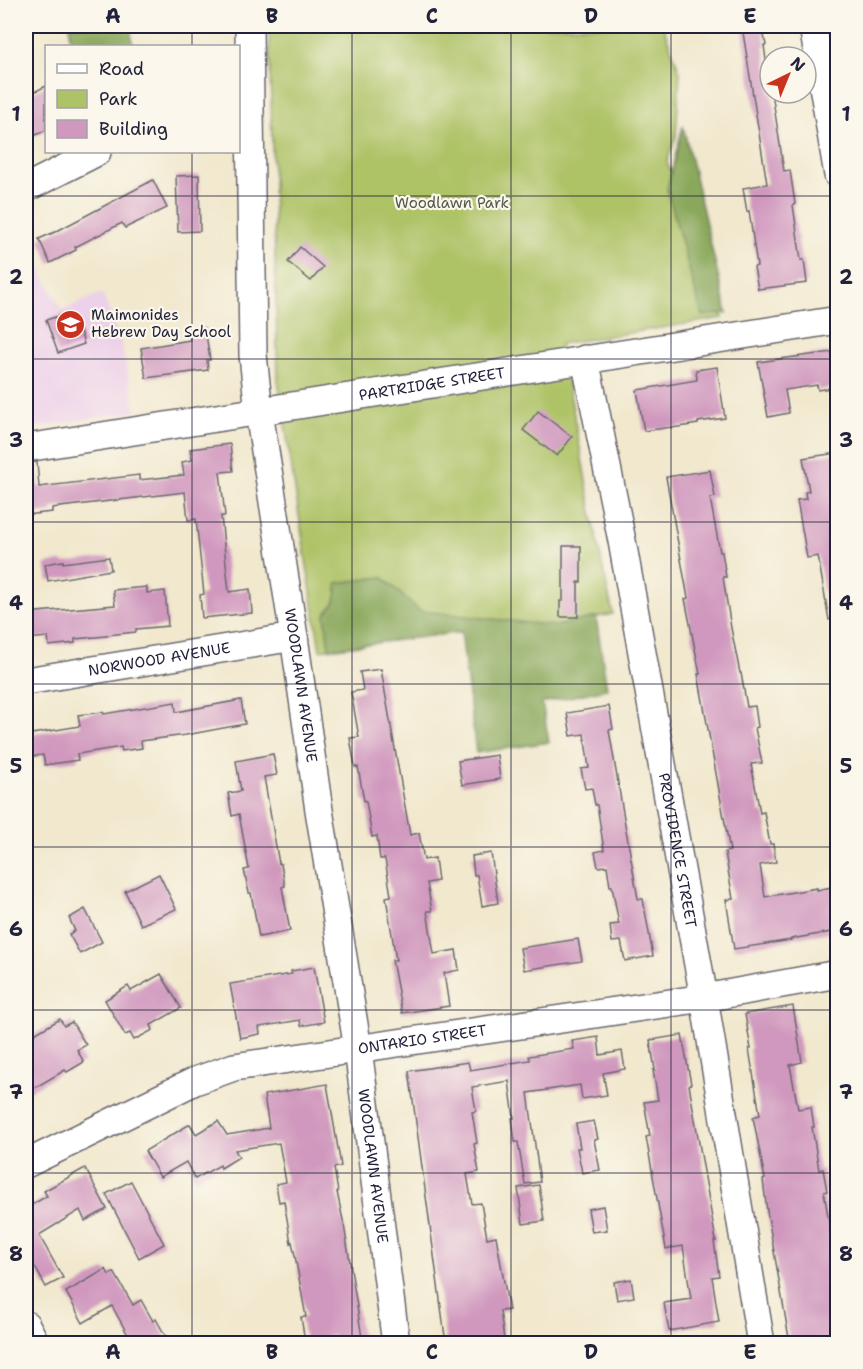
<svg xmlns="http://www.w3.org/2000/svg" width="863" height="1369" viewBox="0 0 863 1369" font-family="'Shantell Sans',sans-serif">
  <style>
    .built { fill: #edd0e9 }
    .green { fill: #aec266; stroke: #687250; stroke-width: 1.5 }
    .forest { fill: #8aa85b; stroke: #56654b; stroke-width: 1.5 }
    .building { fill: #d098be }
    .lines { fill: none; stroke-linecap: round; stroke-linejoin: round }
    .minor-casing { stroke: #6a676e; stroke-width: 30 }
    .minor { stroke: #fff; stroke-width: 27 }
    .grid { fill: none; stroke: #22223b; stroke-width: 1.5; stroke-opacity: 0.55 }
    .labels { text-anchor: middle; stroke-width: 4.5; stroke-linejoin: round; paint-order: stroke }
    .park-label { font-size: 15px; fill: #535a4a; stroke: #fbf7ec }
    .poi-label { font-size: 15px; fill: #22223b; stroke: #fbf7ec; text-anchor: start }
    .street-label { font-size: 15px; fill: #22223b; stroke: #fbf7ec }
    .neatline { fill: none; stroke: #22223b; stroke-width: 2 }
    .grid-label { font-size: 20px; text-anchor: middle; font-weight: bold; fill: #22223b }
  </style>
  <rect width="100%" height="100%" fill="#fbf7ec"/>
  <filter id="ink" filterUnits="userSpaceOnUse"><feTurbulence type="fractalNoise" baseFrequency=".0167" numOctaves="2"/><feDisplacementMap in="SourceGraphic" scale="12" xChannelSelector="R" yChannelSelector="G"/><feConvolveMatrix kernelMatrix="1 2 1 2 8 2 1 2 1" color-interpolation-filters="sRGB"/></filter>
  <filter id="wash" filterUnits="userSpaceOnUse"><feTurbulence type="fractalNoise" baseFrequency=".008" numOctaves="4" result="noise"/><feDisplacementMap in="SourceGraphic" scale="24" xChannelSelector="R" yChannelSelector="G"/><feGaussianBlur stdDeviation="1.35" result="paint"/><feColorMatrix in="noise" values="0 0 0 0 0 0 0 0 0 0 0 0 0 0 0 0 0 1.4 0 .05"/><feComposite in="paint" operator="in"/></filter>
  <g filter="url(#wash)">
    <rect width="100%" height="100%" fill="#f1e8ce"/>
    <path class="built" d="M26 242 62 310 102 293 120 339 136 411 26 429Z"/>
    <path class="green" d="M269 26H663L680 72 676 136 667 162 723 318 560 344C579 434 592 525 613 614L556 626 454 633 320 650 278 380Z"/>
    <g class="forest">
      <path d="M70 26H130L133 46H70Z"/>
      <path d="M683 126 727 313 702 316 667 189Z"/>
      <path d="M382 577 420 611 556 626 596 617 607 689 542 703 549 742 476 753 461 632 329 649 325 614C336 603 337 599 337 583Z"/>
    </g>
    <g id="blocks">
      <g class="building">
        <path d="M742 26H762L766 45H764L768 76H770V93H772L784 171 790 170 795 204 793 205 801 260H804L807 283 758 289 754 267 757 266 749 211 747 212 743 188 767 184Z"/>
        <path d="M46 86V130L26 140V96Z"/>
        <path d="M199 175 200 231 178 232 176 176Z"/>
        <path d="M153 180 167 208 125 228 122 223 75 247 76 250 50 263 39 239 57 231Z"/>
        <path d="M300 247 323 267 311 281 288 262Z"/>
        <path d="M68 313 73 330 79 328 84 344 58 353 46 320Z"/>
        <path d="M205 328 210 360H207L208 370 146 378 141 348 190 340 189 331Z"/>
        <path d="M832 352 837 387 818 390 817 385 785 390 789 413 768 417 758 362Z"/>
        <path d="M717 367 725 418 698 422V424L672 428V427L644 431 637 390 697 380 696 370Z"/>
        <path d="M538 411 572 437 557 456 523 430Z"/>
        <path d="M230 444 233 471 220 472 225 516H221L229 592 250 589 252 613 202 618 200 595 204 594 196 519 188 520 185 492 52 508V512L26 515V463L37 462 39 487 139 475V480L184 475 182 462 192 460 190 449Z"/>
        <path d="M837 453V619L829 620 818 556 807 558 797 500 806 499 805 492 809 491 803 458Z"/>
        <path d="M710 470 715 497 710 498 720 552H722L726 577H723L731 628 740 673H741L747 707 755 706 758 727 755 728 762 763 751 764 760 813 764 812 770 844H773L776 862 760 865 765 897 817 888V890L837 886V931L791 939V940L734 949 726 900 733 899 725 852 730 851 698 674H700L685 599 688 598 666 477Z"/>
        <path d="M563 546H581V582H578V617H560V601H563Z"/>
        <path d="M109 557 111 570 48 581 45 564 63 561V563Z"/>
        <path d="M147 587V593L165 591 168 626 136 629V632L106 635 107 636 75 639V643L49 646 48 637 26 639V613L115 605 113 590Z"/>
        <path d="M381 669 410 835 419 833 424 860 435 858 438 881 427 883 432 911H427L434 954 456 950 459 970 444 973 449 1006 402 1013 392 960H396L386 897 391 896 385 859H380L377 836 372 837 366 801H364L358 767H355L350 738 359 737 351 692 363 690 360 672Z"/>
        <path d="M241 700 245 724 186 735 141 741 142 748 122 751 121 747 77 754 78 760 45 765 43 755 26 757V735L80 726 78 715 103 712 104 714 175 702 176 712Z"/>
        <path d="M609 706 613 729 609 730 625 824 638 899H643L653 956 625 961 621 941 612 942 610 925 619 924 612 886H610L607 866 598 867 595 852 604 850 597 805H595L592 788 585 789 581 769 589 768 584 734 571 736 567 713Z"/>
        <path d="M273 754 277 775 264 777 279 864H281L285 886 282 887 290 931 259 937 251 893H249L244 870 249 869 239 814 232 816 228 793 241 791 236 761Z"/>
        <path d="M497 755 500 779 462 785 458 761Z"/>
        <path d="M491 853 498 903 482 906 477 875H474L472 856Z"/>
        <path d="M159 874 176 909 141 925 125 891Z"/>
        <path d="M85 909 102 942 80 954 69 934 75 931 69 918Z"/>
        <path d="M578 939 582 961 524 970 520 948Z"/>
        <path d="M314 967 324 1022 301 1026 300 1020 259 1027 260 1034 240 1038 230 984 292 974 291 971Z"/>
        <path d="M161 974 181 1008 151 1025 153 1030 134 1040 130 1033 125 1035 105 1000 128 986 131 991Z"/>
        <path d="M793 1006 802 1062 790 1065 798 1109 811 1107 814 1127H812L819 1170 823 1169 827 1191 824 1192 837 1271V1344H790L767 1211 763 1180 765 1179 753 1117 760 1115 749 1049H751L745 1014Z"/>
        <path d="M60 1019 64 1026 72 1022 86 1045 77 1050 84 1062 67 1072 65 1070 26 1093V1039Z"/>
        <path d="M682 1035 691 1084 689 1085 716 1241H714L719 1276 712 1277 719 1322 669 1331 664 1303 691 1299 683 1246 666 1249 646 1137 650 1136 644 1102 658 1100 653 1070H655L650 1040Z"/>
        <path d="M598 1037 600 1055 622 1051 625 1069 603 1073 607 1095 582 1099 580 1085 528 1093 540 1182 525 1184 518 1142H515L512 1118H514L509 1081 472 1087 476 1111 472 1112 477 1143 474 1144 479 1172 467 1174 472 1204 481 1203 487 1238 496 1236 509 1310 500 1311 504 1339 478 1344H446L409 1071 468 1062 470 1070 530 1060 529 1056 574 1049 572 1041Z"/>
        <path d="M327 1084 341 1166 334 1168 338 1192H337L344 1225 363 1344H334L333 1336 305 1341 301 1317H306L295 1256 292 1242 291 1243 284 1201 279 1202 276 1184 286 1182 279 1143 235 1150 239 1157 221 1168 220 1165 195 1179 186 1162 160 1177 145 1151 190 1124 196 1134 218 1121 227 1135 269 1128 264 1095Z"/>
        <path d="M594 1121 598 1139 594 1140 600 1170 582 1173 577 1148H580L576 1124Z"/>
        <path d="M85 1168 107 1209 85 1221 80 1210 39 1235 63 1278 46 1287 26 1251V1208L47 1196 44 1191Z"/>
        <path d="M131 1181 164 1244 139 1258 106 1194Z"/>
        <path d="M539 1185 544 1221 523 1224 518 1188Z"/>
        <path d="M603 1206 607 1230 592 1232 588 1209Z"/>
        <path d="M106 1269 109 1275 114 1272 133 1305 141 1300 153 1321 156 1319 166 1337 163 1338 166 1344H133L112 1306 83 1323 66 1292Z"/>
        <path d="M631 1279 634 1297 617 1300 614 1282Z"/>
      </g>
    </g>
  </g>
  <g filter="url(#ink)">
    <use href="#blocks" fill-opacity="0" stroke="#6a676e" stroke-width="1.5"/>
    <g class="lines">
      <defs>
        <g id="minor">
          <path id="s1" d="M249 26 253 355 259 412 294 637 319 810 358 1049 396 1344"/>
          <path d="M813 26 838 175"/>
          <path d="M26 188 97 152"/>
          <path id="s2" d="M585 359 622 541 704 998 761 1344"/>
          <path id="s3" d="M26 448 838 320"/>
          <path id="s4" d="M26 681 294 637"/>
          <path id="s5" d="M26 1164 195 1081 234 1067 704 998 838 974"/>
          <path d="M26 1325 36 1344"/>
        </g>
      </defs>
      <use href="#minor" class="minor-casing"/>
      <use href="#minor" class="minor"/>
    </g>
  </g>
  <path class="grid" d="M192 26V46M352 26V1344M511 26V1344M671 26V1344M192 152V1344M26 196H838M26 359H838M26 522H838M26 684H838M26 847H838M26 1010H838M26 1173H838"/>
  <defs>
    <symbol id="school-disc" viewBox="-11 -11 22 22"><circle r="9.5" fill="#c8321e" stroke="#fbf7ec"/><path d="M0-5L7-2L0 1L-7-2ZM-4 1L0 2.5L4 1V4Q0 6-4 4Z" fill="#fff"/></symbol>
  </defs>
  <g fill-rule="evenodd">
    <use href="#school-disc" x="54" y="308" width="33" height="33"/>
  </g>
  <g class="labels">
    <g class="park-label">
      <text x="452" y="208">Woodlawn Park</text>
    </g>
    <g class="poi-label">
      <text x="91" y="320">Maimonides<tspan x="91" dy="17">Hebrew Day School</tspan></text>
    </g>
    <g class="street-label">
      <text dy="5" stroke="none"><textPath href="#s3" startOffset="411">PARTRIDGE STREET</textPath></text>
      <text dy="5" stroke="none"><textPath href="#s4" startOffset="135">NORWOOD AVENUE</textPath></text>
      <text dy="5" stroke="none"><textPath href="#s1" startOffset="663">WOODLAWN AVENUE</textPath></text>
      <text dy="5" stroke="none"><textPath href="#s2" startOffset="500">PROVIDENCE STREET</textPath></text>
      <text dy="5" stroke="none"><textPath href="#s5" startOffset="420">ONTARIO STREET</textPath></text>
      <text dy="5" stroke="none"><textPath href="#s1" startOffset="1149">WOODLAWN AVENUE</textPath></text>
    </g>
  </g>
  <rect width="863" height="1369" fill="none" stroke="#fbf7ec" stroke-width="66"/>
  <rect x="45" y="45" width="195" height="108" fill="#fbf7ec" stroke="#a4a2a5" stroke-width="1.5"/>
  <rect x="57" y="64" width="30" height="9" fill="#ffffff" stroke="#a4a2a5" stroke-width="1.5"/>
  <text x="99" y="75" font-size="18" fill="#22223b">Road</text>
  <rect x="57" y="90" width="30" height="18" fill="#aec266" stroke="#a4a2a5" stroke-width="1.5"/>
  <text x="99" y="105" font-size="18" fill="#22223b">Park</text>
  <rect x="57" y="120" width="30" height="18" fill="#d098be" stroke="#a4a2a5" stroke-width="1.5"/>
  <text x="99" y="135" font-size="18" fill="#22223b">Building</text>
  <g transform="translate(788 75) rotate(43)"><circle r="28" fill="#fbf7ec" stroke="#a4a2a5" stroke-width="1.5"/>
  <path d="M0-4.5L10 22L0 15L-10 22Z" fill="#c8321e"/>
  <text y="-9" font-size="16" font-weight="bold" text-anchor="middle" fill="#22223b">N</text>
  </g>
  <rect x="33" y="33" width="797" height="1303" class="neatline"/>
  <g class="grid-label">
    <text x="113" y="23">A</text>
    <text x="272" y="23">B</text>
    <text x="432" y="23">C</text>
    <text x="591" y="23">D</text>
    <text x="750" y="23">E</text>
    <text x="16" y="121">1</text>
    <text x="846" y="121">1</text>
    <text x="16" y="284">2</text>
    <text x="846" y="284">2</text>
    <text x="16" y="447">3</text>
    <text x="846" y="447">3</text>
    <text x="16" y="610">4</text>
    <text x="846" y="610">4</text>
    <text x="16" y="773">5</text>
    <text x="846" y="773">5</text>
    <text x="16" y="936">6</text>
    <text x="846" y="936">6</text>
    <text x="16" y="1099">7</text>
    <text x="846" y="1099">7</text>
    <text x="16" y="1261">8</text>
    <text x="846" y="1261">8</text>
    <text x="113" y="1359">A</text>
    <text x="272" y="1359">B</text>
    <text x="432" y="1359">C</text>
    <text x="591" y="1359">D</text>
    <text x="750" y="1359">E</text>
  </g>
</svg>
